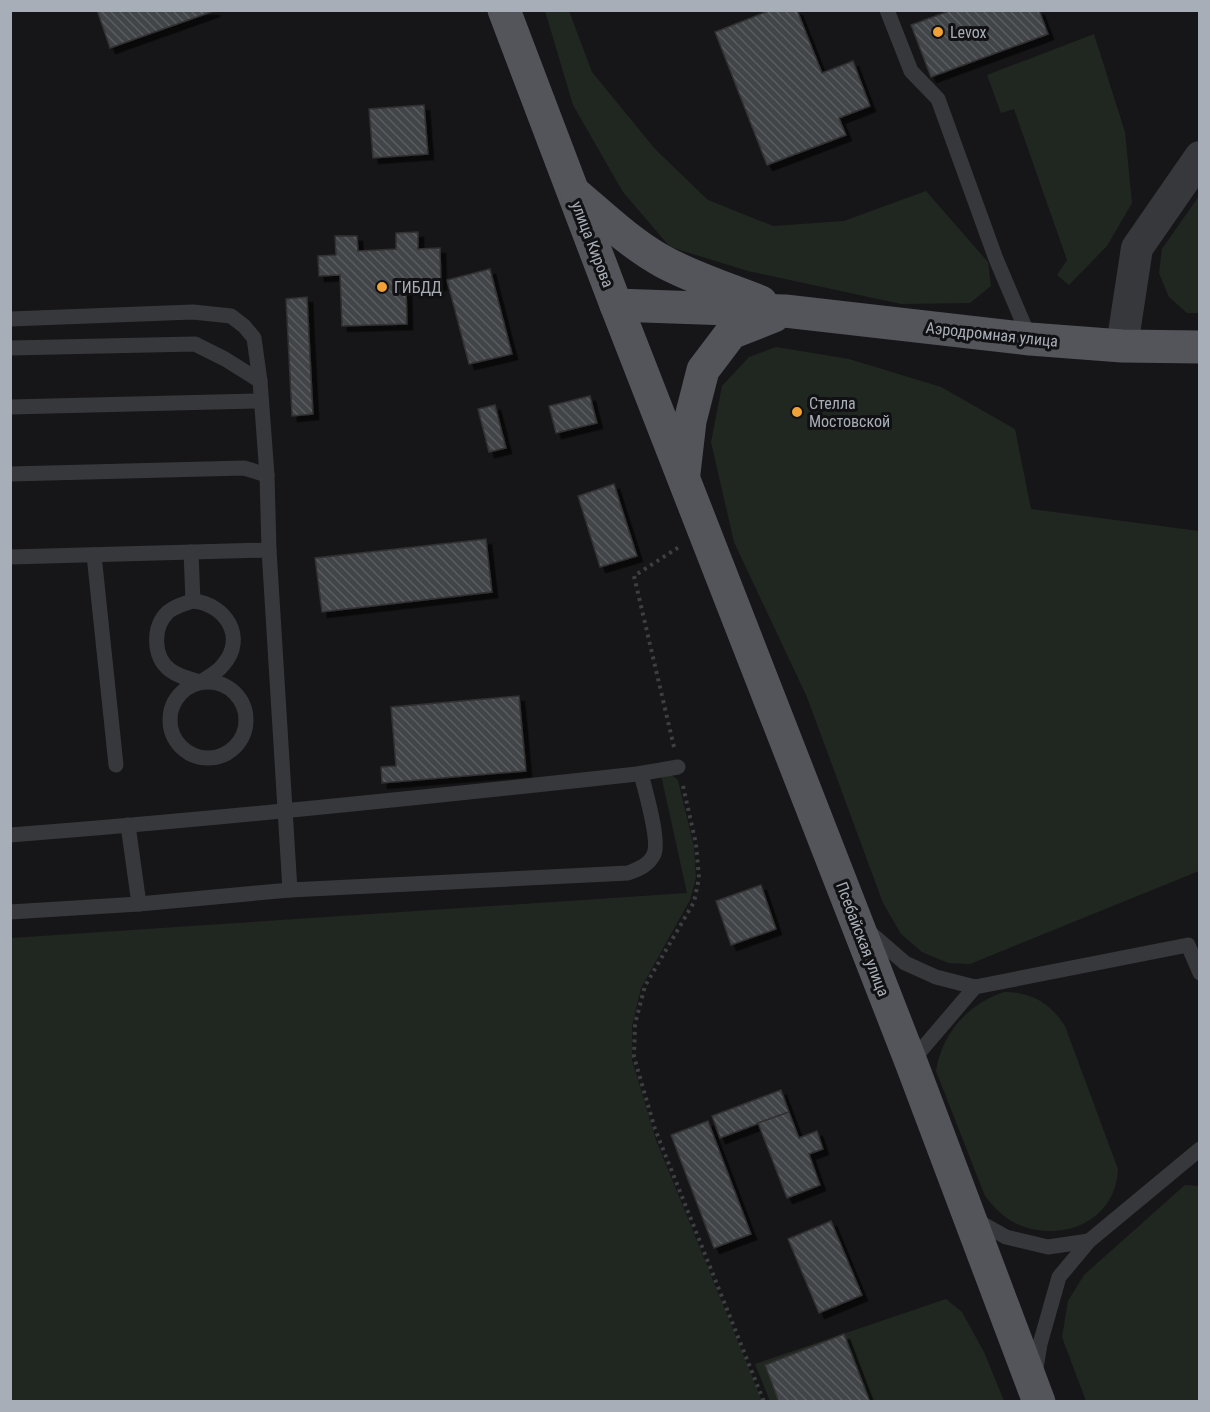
<svg xmlns="http://www.w3.org/2000/svg" width="1210" height="1412" viewBox="0 0 1210 1412" font-family="'Roboto Condensed',sans-serif">
  <style>
    .grass { fill: #202720 }
    .building { fill: url(#building-back-hatch); stroke: #303033; stroke-width: 1.5; filter: url(#shadow) }
    .lines { fill: none; stroke-linecap: round; stroke-linejoin: round }
    .path { stroke: #3d3f43; stroke-width: 4; stroke-dasharray: 3 4.5; stroke-linecap: butt }
    .lane { stroke: #37383c; stroke-width: 15 }
    .street { stroke: #37383c; stroke-width: 32 }
    .primary { stroke: #53555b; stroke-width: 33 }
    .poi-dot { fill: #f0a236; stroke: #111113; stroke-width: 2 }
    .labels { text-anchor: middle; stroke-width: 6; stroke-linejoin: round; paint-order: stroke }
    .poi-label { font-size: 16px; fill: #a8aeb7; stroke: #111113; text-anchor: start }
    .street-label { font-size: 16px; fill: #a8aeb7; stroke: #111113 }
  </style>
  <defs>
    <pattern id="building-back-hatch" width="6" height="6" patternUnits="userSpaceOnUse" patternTransform="scale(1.5)"><rect width="6" height="6" fill="#424447"/><path d="M-1 5l2 2M0 0l6 6M5-1l2 2" fill="none" stroke="#5a5c5f"/></pattern>
    <filter id="shadow"><feDropShadow dx="5.5" dy="5.5" stdDeviation="0" flood-color="#0009"/></filter>
  </defs>
  <rect width="100%" height="100%" fill="#161618"/>
  <g class="grass">
    <path d="M545 11H569L592 72 655 149 708 200 773 226 844 221 926 191 988 262 991 286 970 303 901 304 748 271 670 247 623 192 573 105Z"/>
    <path d="M1094 34 1125 132 1132 203 1107 246 1069 285 1057 275 1067 260 1014 109 1001 113 987 75Z"/>
    <path d="M1199 196V313H1187L1169 297 1159 273 1162 249Z"/>
    <path d="M776 347 849 359 941 387 1015 429 1031 509 1199 531V871L970 964 948 963 922 952 901 934 883 903 807 697 734 542 711 442 722 386 749 357Z"/>
    <path d="M661 775 673 776 678 780 694 847 696 878 690 900 641 988 632 1026V1060L656 1140 762 1401 11 1402V938L687 893Z"/>
    <path d="M1004 992C1031 992 1050 1003 1065 1026L1118 1169C1116 1223 1058 1245 1013 1222 1002 1216 993 1206 985 1196L936 1071C942 1033 968 1004 1004 992Z"/>
    <path d="M1185 1185 1199 1186V1401H1086L1062 1337 1068 1301 1084 1275Z"/>
    <path d="M946 1299 962 1312 984 1352 1004 1401H770L755 1364Z"/>
  </g>
  <g class="building">
    <path d="M97 10H214V11L110 48Z"/>
    <path d="M771 10H797L822 73 853 61 870 106 839 118 846 135 767 165 715 32Z"/>
    <path d="M952 10H1039L1048 34 931 77 911 25Z"/>
    <path d="M424 105 428 154 373 158 369 109Z"/>
    <path d="M418 232V249L440 248 441 285 406 286 407 324 342 326 340 275 319 276 318 256 336 255 335 236H357L358 251 396 249V233Z"/>
    <path d="M490 269 512 354 469 364 447 280Z"/>
    <path d="M307 297 313 414 292 416 286 299Z"/>
    <path d="M590 396 597 423 556 433 549 406Z"/>
    <path d="M495 405 506 448 489 452 478 409Z"/>
    <path d="M614 484 637 556 600 567 578 496Z"/>
    <path d="M486 539 492 592 322 612 315 558Z"/>
    <path d="M519 696 526 771 382 783 381 767 396 766 391 707Z"/>
    <path d="M761 885 776 929 731 945 716 901Z"/>
    <path d="M781 1090 789 1112 720 1138 712 1116Z"/>
    <path d="M789 1112 799 1138 817 1131 823 1149 809 1154 820 1185 787 1198 758 1123Z"/>
    <path d="M708 1121 751 1234 714 1248 671 1135Z"/>
    <path d="M831 1221 862 1295 819 1313 788 1239Z"/>
    <path d="M844 1334 870 1402H779L765 1365Z"/>
  </g>
  <g class="lines">
    <g class="path">
      <path d="M674 747 634 576 679 547"/>
      <path d="M683 786 696 844 699 878 694 902 645 986 635 1024 634 1057 655 1129 764 1402"/>
    </g>
    <g class="lane">
      <path d="M887 10 911 71 938 99 996 259 1030 339"/>
      <path d="M10 319 193 312 231 316 244 326 254 338 260 381 267 475 269 550 290 890 139 904 10 912"/>
      <path d="M10 348 195 344 225 359 260 381"/>
      <path d="M10 407 261 401"/>
      <path d="M10 474 244 468 267 475"/>
      <path d="M191 552 193 601"/>
      <path d="M94 555 116 765"/>
      <path d="M10 557 269 550"/>
      <path d="M193 601C226 604 247 638 223 665 218 672 208 677 201 682 190 679 179 677 170 670 153 657 152 627 168 612 175 606 183 604 193 601Z"/>
      <circle cx="208" cy="720" r="38"/>
      <path d="M128 825 139 904"/>
      <path d="M10 835C220 819 428 797 637 774L678 767"/>
      <path d="M290 890 628 873C639 869 649 865 654 854 660 841 645 789 641 774"/>
      <path d="M868 931 905 963 936 977 975 987"/>
      <path d="M911 1062 975 987 1188 945 1200 973"/>
      <path d="M974 1219 1006 1237 1048 1247 1089 1241"/>
      <path d="M1035 1374 1040 1344 1059 1277 1089 1241 1200 1149"/>
    </g>
    <path class="street" d="M1122 346 1137 248 1200 157"/>
    <g class="primary">
      <path d="M504 10 616 305 911 1062 1039 1402"/>
      <path d="M577 195C604 218 630 243 662 261 693 278 728 289 761 302"/>
      <path d="M616 305 785 311 1030 339 1122 346 1200 347"/>
      <path d="M684 473 690 421 703 370 731 333 774 316"/>
    </g>
  </g>
  <g class="poi-dot">
    <circle cx="938" cy="32" r="6"/>
    <circle cx="382" cy="287" r="6"/>
    <circle cx="797" cy="412" r="6"/>
  </g>
  <g class="labels">
    <g class="poi-label">
      <text x="950" y="38">Levox</text>
      <text x="394" y="293">ГИБДД</text>
      <text x="809" y="409">Стелла<tspan x="809" dy="18">Мостовской</tspan></text>
    </g>
    <g class="street-label">
      <text transform="translate(593 244) rotate(69)" y="6">улица Кирова</text>
      <text transform="translate(992 334) rotate(6)" y="6">Аэродромная улица</text>
      <text transform="translate(863 939) rotate(69)" y="6">Псебайская улица</text>
    </g>
  </g>
  <rect width="1210" height="1412" fill="none" stroke="#a8aeb7" stroke-width="24"/>
</svg>
